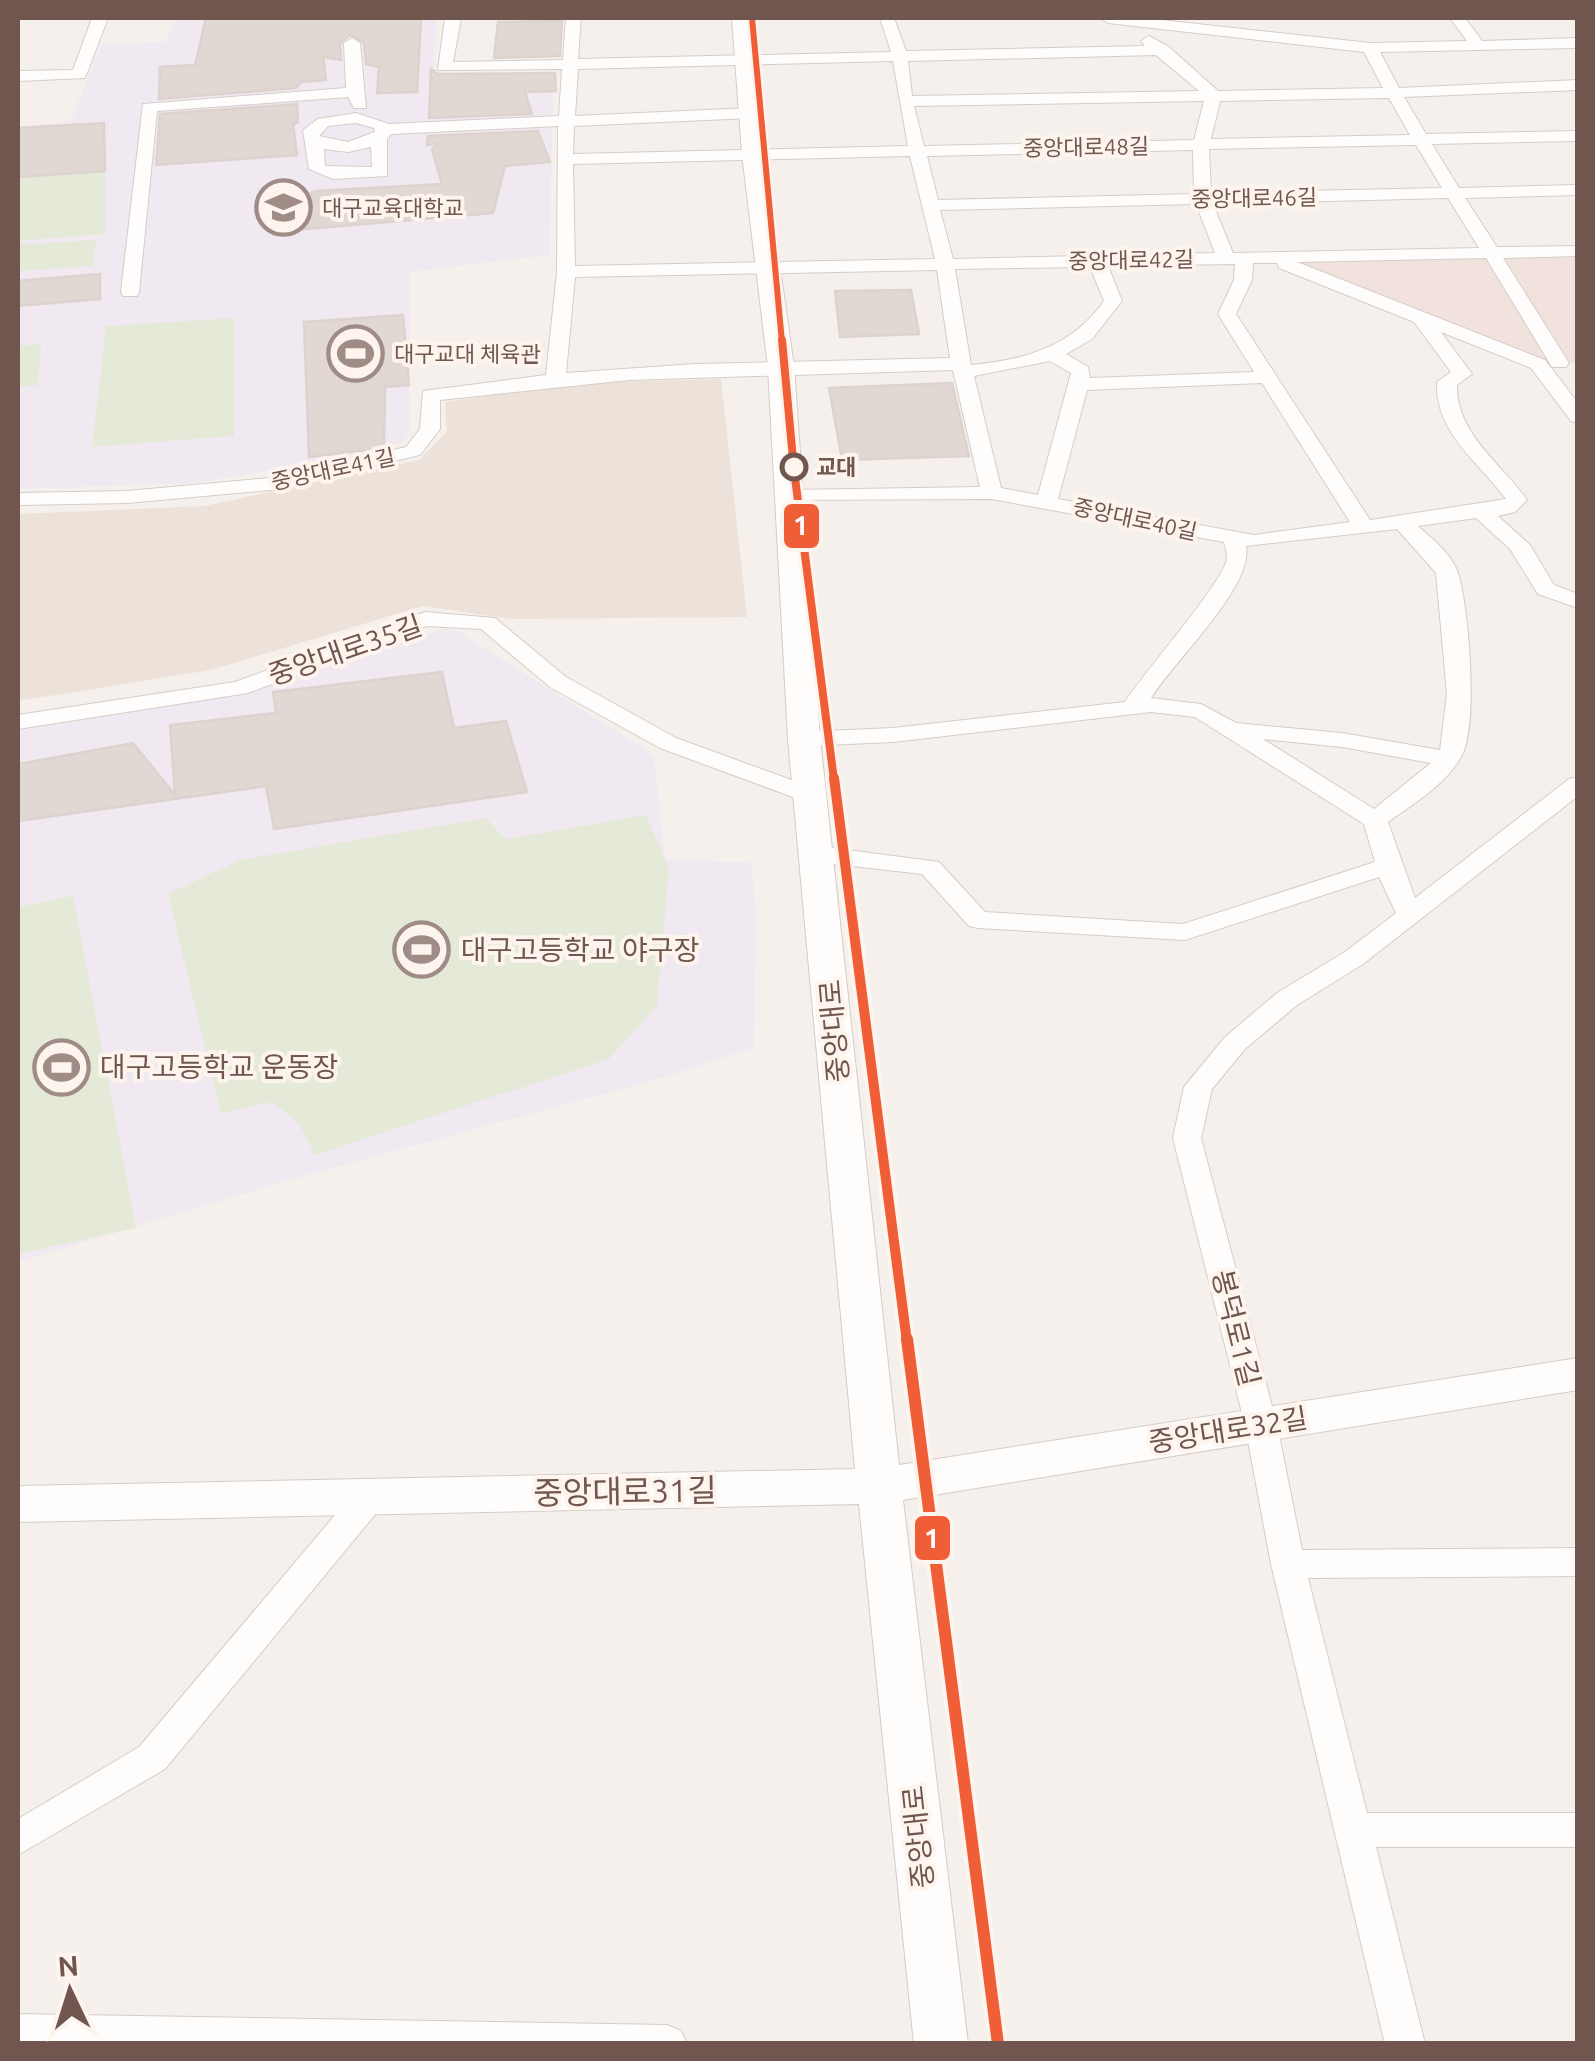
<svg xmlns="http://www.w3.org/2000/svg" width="1595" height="2061" viewBox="0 0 1595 2061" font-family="Ubuntu,'Noto Sans KR',sans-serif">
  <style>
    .residential { fill: #ede2d9 }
    .commercial { fill: #f2e2dd }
    .education { fill: #f1e9f1 }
    .green { fill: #e4ead7 }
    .building { fill: #e1d8d4; stroke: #ddd3ce; stroke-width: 2.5 }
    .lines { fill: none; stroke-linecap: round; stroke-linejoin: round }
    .street-casing { stroke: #d4cdc9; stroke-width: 2 }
    .secondary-casing { stroke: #d4ccc8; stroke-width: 2 }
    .street { fill: #fefdfc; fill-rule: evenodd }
    .secondary { fill: #fefdfc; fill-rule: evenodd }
    .metro-1-far3-casing { stroke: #fdf4ed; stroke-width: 11 }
    .metro-1-far2-casing { stroke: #fdf4ed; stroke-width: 14 }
    .metro-1-far1-casing { stroke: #fdf4ed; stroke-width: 18 }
    .metro-1-casing { stroke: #fdf4ed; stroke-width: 20 }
    .metro-1-far3 { stroke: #ef5e37; stroke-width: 6 }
    .metro-1-far2 { stroke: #ef5e37; stroke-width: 8 }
    .metro-1-far1 { stroke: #ef5e37; stroke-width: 10 }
    .metro-1 { stroke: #ef5e37; stroke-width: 12 }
    .stop-dot { fill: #fdf4ed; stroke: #70564f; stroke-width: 5 }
    .labels { text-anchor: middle; stroke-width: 8; stroke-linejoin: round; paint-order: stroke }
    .far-street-label { font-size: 22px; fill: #70564f; stroke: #fdf4ed }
    .far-poi-label { font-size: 22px; fill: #70564f; stroke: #fdf4ed; text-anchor: start }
    .far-stop-label { font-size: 22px; font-weight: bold; fill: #70564f; stroke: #fdf4ed; text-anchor: start }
    .street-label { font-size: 28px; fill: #70564f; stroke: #fdf4ed }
    .poi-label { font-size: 28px; fill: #70564f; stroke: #fdf4ed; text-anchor: start }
    .near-street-label { font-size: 32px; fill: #70564f; stroke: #fdf4ed }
    .line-badge { stroke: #fdf4ed; stroke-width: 4 }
    .badge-label { font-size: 28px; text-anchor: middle; font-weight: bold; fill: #fff }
  </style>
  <rect width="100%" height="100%" fill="#f5f0eb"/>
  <path class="residential" d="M721 379 747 617 512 619 423 606 211 670 18 701V514L205 506 419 460 447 432 445 402 570 383Z"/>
  <path class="commercial" d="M1577 250V362L1538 364 1270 258Z"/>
  <g class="education">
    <path d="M177 18H437L433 78 554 72 549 255 410 272 409 431 403 442 362 455 196 483 18 489V127L71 121 101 44 165 42Z"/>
    <path d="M451 627 654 755 665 859 751 863 756 913 754 1048 651 1081 289 1180 18 1262V731L262 687Z"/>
  </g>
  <g class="green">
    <path d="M105 171V234L18 241V177Z"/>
    <path d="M96 240 93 266 18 271V245Z"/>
    <path d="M234 318V436L92 447 106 326Z"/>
    <path d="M41 344 38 385 18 387V346Z"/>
    <path d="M646 815 669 870 657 1006 609 1059 315 1155 299 1124 273 1102 221 1113 168 894 240 860 486 818 506 839Z"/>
    <path d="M73 896 136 1228 18 1254V907Z"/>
  </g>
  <g class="building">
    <path d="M206 18H421L417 92 377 93 379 67 366 64 364 43 350 35 340 43 341 60 323 57 326 80 301 82 296 88 159 99 160 67 195 65Z"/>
    <path d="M562 21 560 56 494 58 498 22Z"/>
    <path d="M431 69 438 74 555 73 556 91 525 92 532 114 429 118Z"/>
    <path d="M297 104 298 123 293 124 297 155 156 165 160 114Z"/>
    <path d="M104 123 105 171 18 177V128Z"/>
    <path d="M538 131 550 162 505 166 493 213 284 231 281 204 316 191 442 184 432 149 440 144 427 145 428 136Z"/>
    <path d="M100 274V299L18 306V281Z"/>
    <path d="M911 290 919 334 840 337 835 291Z"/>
    <path d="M403 315 409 385 385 387 384 448 309 457 304 322Z"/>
    <path d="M952 383 969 456 842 460 829 388Z"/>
    <path d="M442 672 454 728 506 721 527 792 274 829 266 786 18 821V764L133 743 175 795 170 725 276 713 273 692Z"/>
  </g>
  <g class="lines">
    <defs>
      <g id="street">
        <path d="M92 18H108L85 78 18 81V71L73 70Z"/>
        <path d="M445 18H461L453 62 563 60 566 18H581L578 59 891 52 880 18H894L906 51 1145 46 1141 41 1149 36 1169 47 1218 91 1383 88 1364 52 1108 23 1100 18H1143L1370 43 1467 41 1450 18H1465L1482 41 1578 38V48L1380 52 1399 88 1578 80V90L1404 97 1426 134 1578 131V141L1432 144 1459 188 1578 185V195L1465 198 1497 247 1578 246V256L1503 258 1569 363 1566 367H1552L1486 258 1297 262 1545 360 1578 403V423L1571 421 1531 368 1441 332 1472 374 1457 385C1456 434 1501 463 1527 500L1515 512 1498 516 1530 545 1554 585 1578 594V608L1538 594 1510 549 1476 518 1418 526C1432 539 1452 554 1458 573 1469 607 1478 725 1462 755 1446 785 1414 803 1388 822L1415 898 1569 779 1578 777V796L1363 964 1297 1005 1245 1049 1212 1089 1201 1138 1277 1425 1302 1550 1578 1548V1576L1308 1578 1367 1813H1578V1847H1376L1425 2044H1385L1271 1564 1245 1425 1173 1138 1184 1087 1225 1037 1277 993 1345 952 1396 913 1379 877 1185 940 978 928 969 926 922 874 817 862 804 854 817 846 939 862 985 912 1183 924 1375 862 1364 824 1195 717 1151 712 893 742 804 746 792 739 804 732 893 728 1125 702C1142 675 1226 579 1227 558 1227 552 1225 547 1224 542L992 499 782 500 779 496 782 492 789 490 980 487 953 370 629 380 440 400V429L420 455 271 490 127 503 18 505V493L127 491 271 478 406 447 420 429 423 391 546 375 557 272 558 126 391 134 387 139V176L333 179 309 169 303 130 318 119 356 113 389 124 559 116 562 69 438 70ZM1156 55 1199 91 912 96 908 61ZM893 61 908 146 573 154 574 126 750 118 758 113 750 108 575 116 578 69ZM1389 98 1410 135 1211 139 1220 101ZM1204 101 1194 140 924 146 914 106ZM356 123 374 128 375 132 348 142 319 136 328 126ZM1416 145 1442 188 1211 193 1209 149ZM371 147 372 167 325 166 324 149 348 152ZM1193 150 1194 194 938 200 927 156ZM910 156 935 259 575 266 573 164ZM1448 198 1479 248 1233 253 1213 204ZM1196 204 1215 253 953 259 940 210ZM1253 263H1277L1279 268 1414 322 1451 372 1437 382C1435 433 1478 461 1506 499L1370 520 1236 314 1252 280ZM1235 264 1234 280 1218 314 1254 372 1090 378 1088 367 1066 354 1092 339 1122 301 1108 266ZM1090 267 1104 301C1072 347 1024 360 971 365L955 269ZM937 270 950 358 695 364 566 373 575 277ZM1050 361 1071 373 1038 495 1001 488 974 376ZM1262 383 1350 522 1254 535 1058 499 1087 390ZM1397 529 1436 573 1447 694 1440 750 1342 733 1236 723 1201 704 1151 698C1174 661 1254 586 1246 546ZM1263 739 1342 747 1431 763 1374 809Z"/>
        <path d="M352 38 360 43 366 108H354L348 97 157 111 139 292 137 296H123L121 292 143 104 346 88 344 43Z"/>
        <path d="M425 612 495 618 566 677 676 738 819 790 822 795 810 802 801 800 660 748 550 687 481 629 427 626 248 693 18 729V715L235 682Z"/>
        <path d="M370 1484 382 1488 387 1497 382 1506 165 1769 18 1855V1819L139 1747 358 1488Z"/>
        <path d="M18 2014 667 2025 681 2031 687 2044H18Z"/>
      </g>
      <path id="secondary" d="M732 18H752L764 154 794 367 820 739 899 1465 1578 1358V1390L903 1500 968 2044H914L859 1504 18 1522V1486L855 1469 788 739 768 367 742 154Z"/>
    </defs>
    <use href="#street" class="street-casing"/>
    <use href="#secondary" class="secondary-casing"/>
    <use href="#street" class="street"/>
    <use href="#secondary" class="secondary"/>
    <defs>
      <path id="metro-1-far3" d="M752 18 782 342"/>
      <path id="metro-1-far2" d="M782 340 794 470 834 780"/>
      <path id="metro-1-far1" d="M834 778 907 1342"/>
      <path id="metro-1" d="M907 1339 998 2044"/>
    </defs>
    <use href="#metro-1-far3" class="metro-1-far3-casing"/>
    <use href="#metro-1-far2" class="metro-1-far2-casing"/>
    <use href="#metro-1-far1" class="metro-1-far1-casing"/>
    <use href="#metro-1" class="metro-1-casing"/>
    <use href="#metro-1-far3" class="metro-1-far3"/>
    <use href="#metro-1-far2" class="metro-1-far2"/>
    <use href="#metro-1-far1" class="metro-1-far1"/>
    <use href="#metro-1" class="metro-1"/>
  </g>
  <defs>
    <symbol id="university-ring" viewBox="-11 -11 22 22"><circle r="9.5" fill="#fdf4ed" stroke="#9f8c86" stroke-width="1.5"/><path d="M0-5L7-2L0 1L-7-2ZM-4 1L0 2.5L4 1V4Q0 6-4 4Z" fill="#9f8c86"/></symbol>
    <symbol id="stadium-ring" viewBox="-11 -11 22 22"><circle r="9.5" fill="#fdf4ed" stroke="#9f8c86" stroke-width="1.5"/><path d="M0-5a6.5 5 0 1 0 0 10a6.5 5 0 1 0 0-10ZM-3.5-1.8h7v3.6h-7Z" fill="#9f8c86"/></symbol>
  </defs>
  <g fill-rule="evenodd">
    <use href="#university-ring" x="252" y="176" width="63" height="63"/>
    <use href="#stadium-ring" x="324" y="322" width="63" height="63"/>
    <use href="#stadium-ring" x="390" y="918" width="63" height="63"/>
    <use href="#stadium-ring" x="30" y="1036" width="63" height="63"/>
  </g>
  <circle class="stop-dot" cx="794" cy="467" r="12"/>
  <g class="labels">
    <g class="far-street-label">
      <text transform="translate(1086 147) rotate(-1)" y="8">중앙대로48길</text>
      <text transform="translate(1254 198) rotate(-1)" y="8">중앙대로46길</text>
      <text transform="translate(1131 260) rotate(-1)" y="8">중앙대로42길</text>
      <text transform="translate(333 469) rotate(-12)" y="8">중앙대로41길</text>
      <text transform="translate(1135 519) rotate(12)" y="8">중앙대로40길</text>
    </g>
    <g class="far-poi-label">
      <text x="322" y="216">대구교육대학교</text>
      <text x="394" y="362">대구교대 체육관</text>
    </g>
    <g class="far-stop-label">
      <text x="816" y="475">교대</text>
    </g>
    <g class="street-label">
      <text transform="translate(345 650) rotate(-19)" y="10">중앙대로35길</text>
      <text transform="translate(834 1031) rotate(-95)" y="10">중앙대로</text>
      <text transform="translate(1236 1328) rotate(76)" y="10">봉덕로1길</text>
      <text transform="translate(1228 1430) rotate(-9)" y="10">중앙대로32길</text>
      <text transform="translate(918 1837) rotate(-96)" y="10">중앙대로</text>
    </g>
    <g class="poi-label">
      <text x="461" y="960">대구고등학교 야구장</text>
      <text x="100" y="1077">대구고등학교 운동장</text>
    </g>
    <g class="near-street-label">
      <text transform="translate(625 1492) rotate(-1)" y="11">중앙대로31길</text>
    </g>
  </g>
  <g class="line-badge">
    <rect x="782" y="502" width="39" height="48" rx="10" fill="#ef5e37"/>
    <rect x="913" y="1514" width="39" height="48" rx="10" fill="#ef5e37"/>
  </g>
  <g class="badge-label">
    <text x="801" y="535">1</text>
    <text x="932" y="1548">1</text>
  </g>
  <rect width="1595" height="2061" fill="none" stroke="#70564f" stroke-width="40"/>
  <g transform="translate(70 1991) rotate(356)" stroke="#fdf4ed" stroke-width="8" paint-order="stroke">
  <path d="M0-8L18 38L0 25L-18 38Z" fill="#70564f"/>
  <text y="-15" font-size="28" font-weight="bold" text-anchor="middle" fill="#70564f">N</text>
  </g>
</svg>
